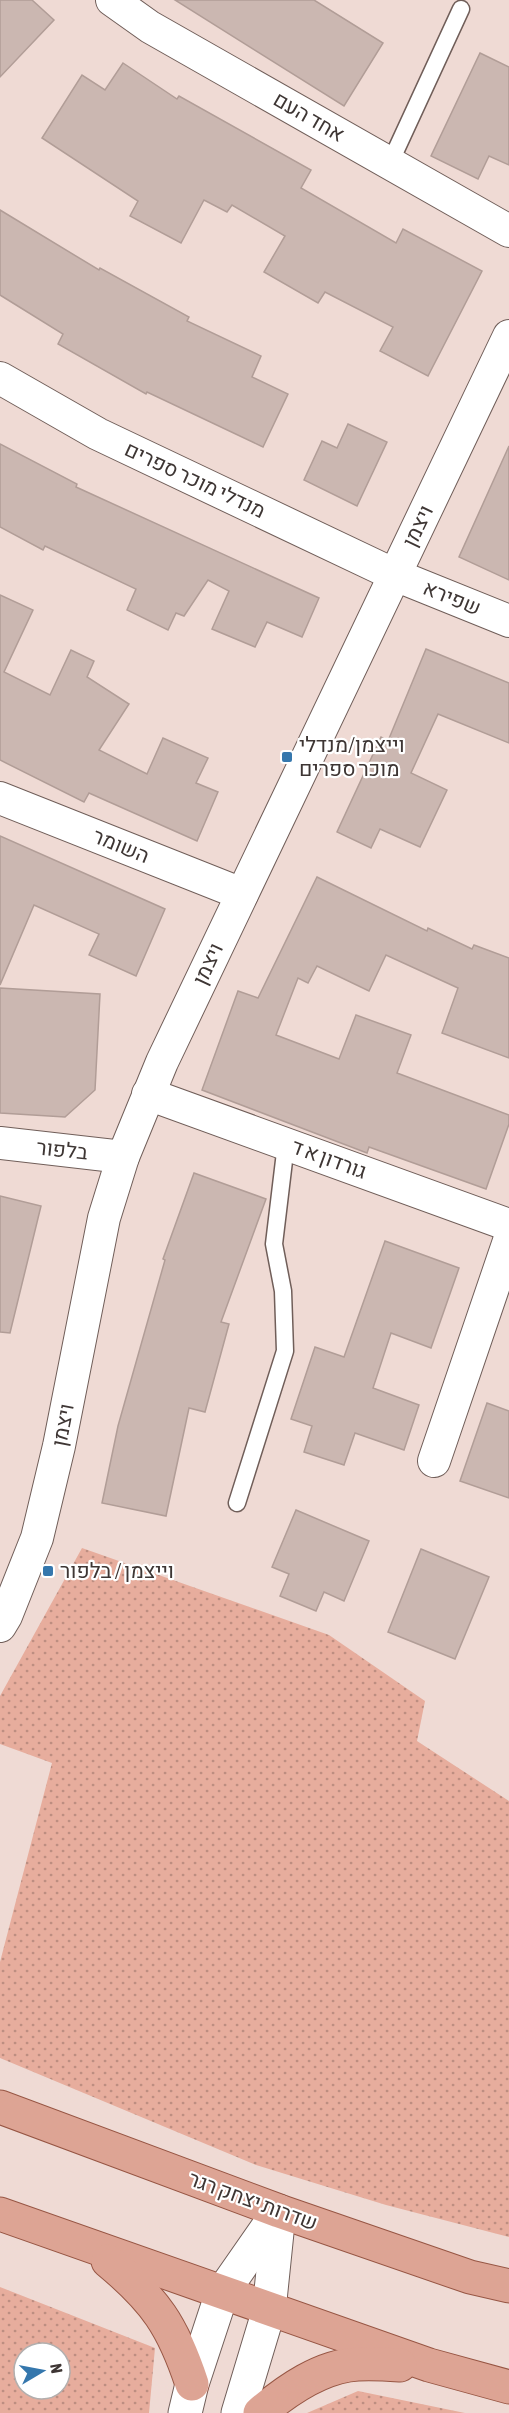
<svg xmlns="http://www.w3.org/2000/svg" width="509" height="2413" viewBox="0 0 509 2413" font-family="'Asap Condensed',Heebo,sans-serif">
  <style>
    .grass { fill: url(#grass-dots); fill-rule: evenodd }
    .building { fill: #cbb7b1; stroke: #b19d97; stroke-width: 1.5 }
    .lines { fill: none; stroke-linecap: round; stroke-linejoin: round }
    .service-casing { stroke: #705e59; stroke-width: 19 }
    .minor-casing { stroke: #705e59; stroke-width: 34 }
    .tertiary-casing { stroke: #705e59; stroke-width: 35 }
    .primary-casing { stroke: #975644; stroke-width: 35 }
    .service { stroke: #fff; stroke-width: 16 }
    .minor { stroke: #fff; stroke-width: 32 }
    .tertiary { stroke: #fff; stroke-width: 33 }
    .primary { stroke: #dda494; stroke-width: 33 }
    .poi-dot { fill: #3577ad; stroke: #fff; stroke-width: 2 }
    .labels { text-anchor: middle; stroke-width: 4.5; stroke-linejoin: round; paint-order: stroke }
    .street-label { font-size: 21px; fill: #3e3634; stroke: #fff }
    .poi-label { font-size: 21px; fill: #3e3634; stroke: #fff; text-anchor: start }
  </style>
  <defs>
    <pattern id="grass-dots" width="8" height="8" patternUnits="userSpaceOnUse" patternTransform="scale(1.5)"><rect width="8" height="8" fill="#e7ad9d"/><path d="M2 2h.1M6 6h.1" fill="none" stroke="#bd8e81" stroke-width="1.8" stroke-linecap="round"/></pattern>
  </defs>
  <rect width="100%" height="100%" fill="#efdad4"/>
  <g class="grass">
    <path d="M82 1548 329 1635 425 1701 417 1741 509 1801V2237L386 2205 256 2165 0 2058V1962L52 1763 0 1744V1696Z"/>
    <path d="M0 2287 155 2348 149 2413H0ZM24 2353H60V2389H24Z"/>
    <path d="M358 2391 465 2413H307Z"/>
  </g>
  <g class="building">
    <path d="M0 0H32L54 20 0 77Z"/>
    <path d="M175 0H314L383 43 344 106Z"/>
    <path d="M480 53 509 67V165L489 156 478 179 431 156Z"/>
    <path d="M123 63 177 99 179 96 311 170 301 188 396 243 403 229 482 271 428 376 380 351 393 327 325 292 318 303 264 272 285 236 232 205 227 212 204 200 181 243 130 216 138 201 42 138 82 75 105 90Z"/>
    <path d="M0 210 99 270 100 268 189 317 187 321 261 356 252 377 288 394 263 447 147 392 146 394 58 344 63 334 0 295Z"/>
    <path d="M348 424 387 442 357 506 304 480 322 441 337 448Z"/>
    <path d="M0 444 77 484 76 487 319 598 302 637 267 622 255 647 212 629 229 591 208 580 184 616 176 613 168 630 127 610 136 589 45 546 43 550 0 527Z"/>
    <path d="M509 446V580L459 557Z"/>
    <path d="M0 595 33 610 4 672 50 695 71 650 94 661 87 677 129 704 99 750 147 774 163 738 208 758 196 783 218 792 197 841 89 793 84 802 0 760Z"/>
    <path d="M426 649 509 683V743L438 714 411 773 447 790 420 847 380 829 371 848 337 832 381 737 388 741Z"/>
    <path d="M0 836 165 909 136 976 89 955 99 934 34 905 0 985Z"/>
    <path d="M317 877 427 931 428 928 472 949 474 945 509 958V1058L442 1033 458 988 386 955 369 991 317 966 308 983 298 978 276 1035 339 1059 356 1015 411 1035 397 1073 509 1115V1124L486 1189 369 1147 367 1153 202 1090 238 991 258 998Z"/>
    <path d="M0 988 100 994 95 1090 65 1117 0 1113Z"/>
    <path d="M194 1173 266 1199 221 1322 229 1324 205 1412 189 1408 166 1516 102 1503 118 1426 165 1260 163 1259Z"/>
    <path d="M0 1196 41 1206 10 1333 0 1332Z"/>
    <path d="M385 1241 459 1268 431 1348 391 1333 373 1388 419 1405 404 1450 355 1433 344 1465 304 1452 312 1426 291 1419 315 1347 344 1357Z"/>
    <path d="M487 1403 509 1411V1498L460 1481Z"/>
    <path d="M296 1510 369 1541 344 1601 324 1592 316 1611 280 1596 289 1574 272 1567Z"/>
    <path d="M421 1549 489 1577 455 1659 388 1632Z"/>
  </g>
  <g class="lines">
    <defs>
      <g id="service">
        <path d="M390 163 461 9"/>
        <path d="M237 1503 285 1351 283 1291 274 1244 286 1144"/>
      </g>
      <g id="minor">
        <path d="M112 0 150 27 509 231"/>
        <path d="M0 378 98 434 395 575 509 621"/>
        <path d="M0 798 242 894"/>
        <path d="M148 1094 509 1225"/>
        <path d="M0 1143 123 1157"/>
        <path d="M434 1461 509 1241"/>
        <path d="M0 1626 6 1616 37 1538 59 1446 104 1218 123 1157 162 1062 509 336"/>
      </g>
      <g id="tertiary">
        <path d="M185 2413 192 2384 222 2293 279 2211"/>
        <path d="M238 2413 269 2310 279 2213"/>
      </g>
      <g id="primary">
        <path d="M0 2107 279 2211 470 2277 509 2286"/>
        <path d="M0 2214 429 2365 509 2387"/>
        <path d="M108 2261C155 2300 173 2326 192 2384"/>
        <path d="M260 2413C287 2390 321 2366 358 2364 372 2363 386 2364 400 2365"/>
      </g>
    </defs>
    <use href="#service" class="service-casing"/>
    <use href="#minor" class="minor-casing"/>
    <use href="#tertiary" class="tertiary-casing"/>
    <use href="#primary" class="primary-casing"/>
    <use href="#service" class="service"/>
    <use href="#minor" class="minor"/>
    <use href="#tertiary" class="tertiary"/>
    <use href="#primary" class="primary"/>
  </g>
  <g class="poi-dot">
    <rect x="281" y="751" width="12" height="12" rx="3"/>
    <rect x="42" y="1565" width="12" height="12" rx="3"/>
  </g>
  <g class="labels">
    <g class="street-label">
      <text transform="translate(309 117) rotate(30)" y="7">אחד העם</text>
      <text transform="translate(195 480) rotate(25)" y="7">מנדלי מוכר ספרים</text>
      <text transform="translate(418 526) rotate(-64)" y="7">ויצמן</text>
      <text transform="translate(452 598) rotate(22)" y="7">שפירא</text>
      <text transform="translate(121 846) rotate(22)" y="7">השומר</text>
      <text transform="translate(208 964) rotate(-65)" y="7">ויצמן</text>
      <text transform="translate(62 1150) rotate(6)" y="7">בלפור</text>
      <text transform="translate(329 1159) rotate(20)" y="7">גורדון א ד</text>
      <text transform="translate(63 1425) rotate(-79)" y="7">ויצמן</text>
      <text transform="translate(253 2201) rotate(20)" y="7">שדרות יצחק רגר</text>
    </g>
    <g class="poi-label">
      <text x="299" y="752">וייצמן/מנדלי<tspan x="299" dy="24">מוכר ספרים</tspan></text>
      <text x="60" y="1578">וייצמן / בלפור</text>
    </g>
  </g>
  <g transform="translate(42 2371) rotate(80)"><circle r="28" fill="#ffffff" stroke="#b2afae" stroke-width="1.5"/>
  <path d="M0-4.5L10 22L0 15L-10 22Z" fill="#3577ad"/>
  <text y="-9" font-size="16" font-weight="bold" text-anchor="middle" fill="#3e3634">N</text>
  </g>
</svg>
